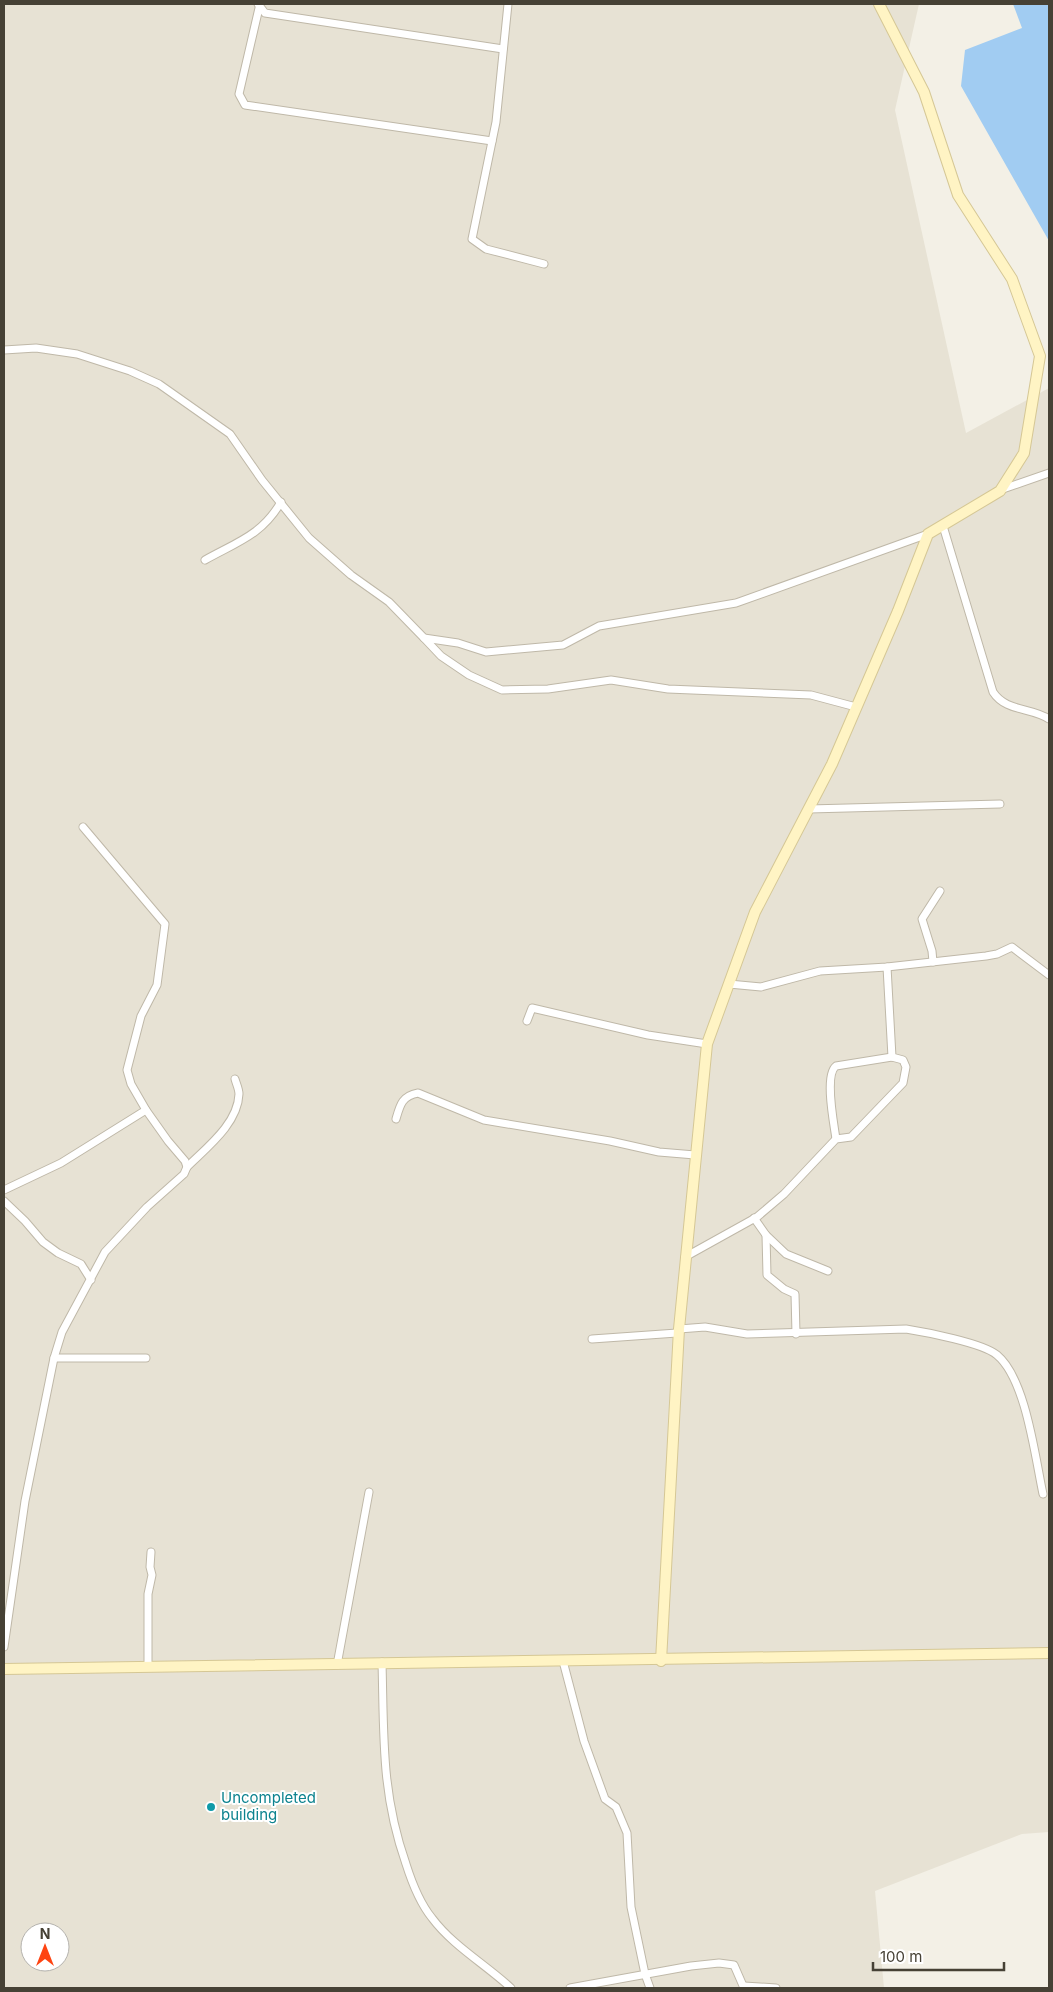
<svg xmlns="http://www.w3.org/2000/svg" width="1053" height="1992" viewBox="0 0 1053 1992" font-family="Inter,sans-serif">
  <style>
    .residential { fill: #e7e2d4; fill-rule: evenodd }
    .water { fill: #a1ccf2 }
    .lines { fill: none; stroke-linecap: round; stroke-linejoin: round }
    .street-casing { stroke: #bfb8a8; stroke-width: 9 }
    .secondary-casing { stroke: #d5c795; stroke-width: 12 }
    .street { stroke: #fff; stroke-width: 7 }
    .secondary { stroke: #fff4c4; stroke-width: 10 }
    .culture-dot { fill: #0f9aa8; stroke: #fff; stroke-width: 2 }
    .labels { text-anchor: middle; stroke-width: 4; stroke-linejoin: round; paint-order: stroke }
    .culture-label { font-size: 15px; fill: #0d838f; stroke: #fff; text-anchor: start }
  </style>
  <rect width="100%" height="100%" fill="#f3f0e6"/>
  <path class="residential" d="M4 4H919L895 110 966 433 1049 388V1832L1022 1834 875 1891 884 1988H4ZM30 1932H60V1962H30Z"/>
  <path class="water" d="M1013 4H1049V241L961 86 965 50 1022 28Z"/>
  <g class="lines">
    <defs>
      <g id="street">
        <path d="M258 4 265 13 503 49"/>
        <path d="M508 4 496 122 472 239 486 249 544 264"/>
        <path d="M259 8 239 94 245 105 492 141"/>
        <path d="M4 350 36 348 77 354 130 371 159 384 230 434 262 480 309 538 351 575 389 602 424 638 458 643 486 652 563 645 599 626 736 603 928 534"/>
        <path d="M1000 490 1049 473"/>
        <path d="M943 526 993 692C1006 712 1031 707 1049 719"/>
        <path d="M205 560C237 542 262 535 281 502"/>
        <path d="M424 638 441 656 469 675 502 690 548 689 611 680 668 689 811 695 856 707"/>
        <path d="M809 809 1000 804"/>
        <path d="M933 962 932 951 922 919 940 891"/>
        <path d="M729 984 761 987 820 971 887 967 986 956 997 954 1012 947 1049 975"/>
        <path d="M527 1021 532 1008 648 1035 707 1044"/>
        <path d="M396 1119C400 1105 402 1096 418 1093L484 1120 610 1141 659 1152 695 1155"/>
        <path d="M836 1139C834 1124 824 1075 836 1066L892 1057"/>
        <path d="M187 1167C206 1148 238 1124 239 1094 239 1089 236 1083 235 1079"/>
        <path d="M4 1190 61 1163 146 1110"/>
        <path d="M4 1201 25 1221 43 1242 58 1253 81 1264 91 1280"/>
        <path d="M754 1218 766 1235 767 1275 784 1289 795 1294 796 1334"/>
        <path d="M766 1235 786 1254 828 1271"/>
        <path d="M685 1257 757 1217 784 1194 836 1139 851 1137 903 1083 906 1067 903 1060 892 1057 887 967"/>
        <path d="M679 1329 705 1327 747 1334 906 1329C925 1332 983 1343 997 1355 1026 1379 1035 1457 1043 1494"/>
        <path d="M592 1339 677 1333 678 1336"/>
        <path d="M54 1358H146"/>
        <path d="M4 1647 25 1501 54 1358 62 1332 105 1252 147 1207 184 1174 187 1167 185 1161 168 1141 146 1110 131 1084 127 1070 141 1016 157 985 165 924 83 827"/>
        <path d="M563 1661 584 1741 605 1799 616 1807 627 1833 631 1907 645 1974 650 1988"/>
        <path d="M382 1662C384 1735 381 1793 406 1864 412 1883 419 1902 432 1918 453 1946 485 1964 511 1988"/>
        <path d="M337 1665 369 1492"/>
        <path d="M148 1667V1594L152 1575 150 1567 151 1552"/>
        <path d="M744 1986 776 1988"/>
        <path d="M570 1988 691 1966 719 1963 734 1965 744 1988"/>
      </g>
      <g id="secondary">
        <path d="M661 1661 679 1329 707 1044 755 912 832 764 898 611 928 534 1000 491 1024 453 1040 356 1012 279 958 195 924 92 879 4"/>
        <path d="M4 1669 1049 1653"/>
      </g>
    </defs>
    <use href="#street" class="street-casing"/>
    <use href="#secondary" class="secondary-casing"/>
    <use href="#street" class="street"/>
    <use href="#secondary" class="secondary"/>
  </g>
  <circle class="culture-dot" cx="211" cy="1807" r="5"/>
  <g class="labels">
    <g class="culture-label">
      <text x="221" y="1803">Uncompleted<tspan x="221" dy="17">building</tspan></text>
    </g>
  </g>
  <rect width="1053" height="1992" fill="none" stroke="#464135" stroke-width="10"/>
  <g transform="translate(45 1947)"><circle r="24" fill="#ffffff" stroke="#b5b3ae"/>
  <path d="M0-4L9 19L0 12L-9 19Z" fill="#fe4412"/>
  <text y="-8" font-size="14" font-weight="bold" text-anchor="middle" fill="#464135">N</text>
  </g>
  <path d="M873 1962v8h131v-8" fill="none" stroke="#464135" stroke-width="2.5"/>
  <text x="880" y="1962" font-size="15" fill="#464135" stroke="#ffffff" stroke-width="4" paint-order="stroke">100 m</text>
</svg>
